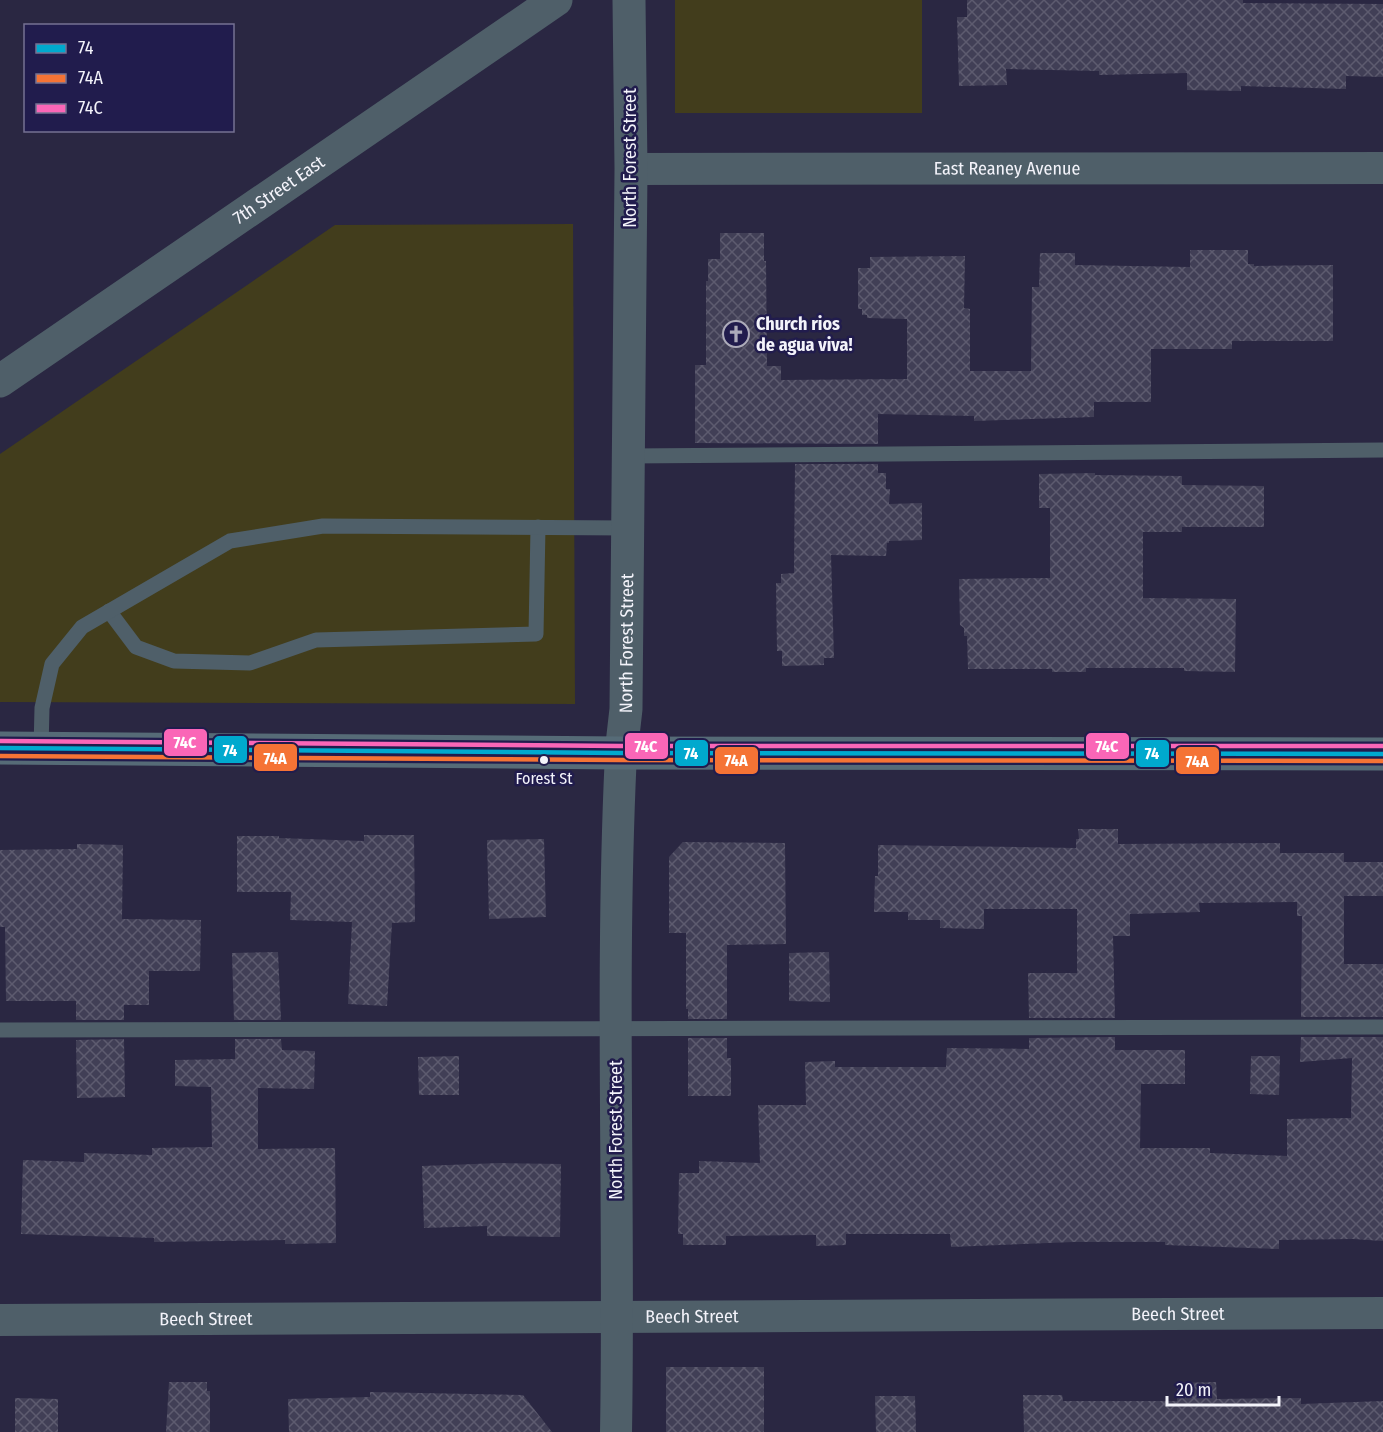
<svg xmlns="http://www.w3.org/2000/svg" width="1383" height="1432" viewBox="0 0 1383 1432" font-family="'Fira Sans Condensed',sans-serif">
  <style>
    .grass { fill: #423d1c }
    .building { fill: url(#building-cross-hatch) }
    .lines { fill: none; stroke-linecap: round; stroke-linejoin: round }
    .service { stroke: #4f5f69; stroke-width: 15 }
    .minor { stroke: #4f5f69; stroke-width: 32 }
    .tertiary { stroke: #4f5f69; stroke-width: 33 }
    .secondary { stroke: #566b77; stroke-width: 33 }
    .bus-1-casing { stroke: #211c4d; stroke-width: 9 }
    .bus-2-casing { stroke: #211c4d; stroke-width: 9 }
    .bus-3-casing { stroke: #211c4d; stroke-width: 9 }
    .bus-1 { stroke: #00a9ce; stroke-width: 4.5 }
    .bus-2 { stroke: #f57335; stroke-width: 4.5 }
    .bus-3 { stroke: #fa66b7; stroke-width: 4.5 }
    .bus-dot { fill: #f3f3fa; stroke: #211c4d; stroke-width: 2 }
    .labels { text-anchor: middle; stroke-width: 5; stroke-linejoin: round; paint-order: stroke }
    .bus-label { font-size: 16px; fill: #f3f3fa; stroke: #211c4d }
    .street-label { font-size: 18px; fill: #f3f3fa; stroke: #211c4d }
    .poi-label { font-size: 18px; font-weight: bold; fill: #f3f3fa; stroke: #211c4d; text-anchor: start }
    .line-badge { stroke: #211c4d; stroke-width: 2 }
    .badge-label { font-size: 16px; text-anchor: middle; font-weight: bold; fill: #fff }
  </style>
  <defs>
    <pattern id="building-cross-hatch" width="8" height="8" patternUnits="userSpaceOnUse" patternTransform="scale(1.5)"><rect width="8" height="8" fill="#413f56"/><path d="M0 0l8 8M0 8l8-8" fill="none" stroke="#5d5b6f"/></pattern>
  </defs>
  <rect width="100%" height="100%" fill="#2a2742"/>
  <g class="grass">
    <rect x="675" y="0" width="247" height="113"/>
    <path d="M573 224 575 704 0 702V454L335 225Z"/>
  </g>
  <g class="building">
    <path d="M967 0H1243V3L1383 4V77L1346 76V89L1241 86V91L1187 90V73L1099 75V71L1006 69 1007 85 959 86 957 17H967Z"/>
    <path d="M720 233H764V261H766L767 366H781V380L907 379V319L867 318V315H862V309H858V268H870V257L965 256 964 308 970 309V371H1031L1032 287H1039L1040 253H1075V265L1190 267V250H1248V264H1254V266L1333 265V341H1232V349H1151V402H1094V417L974 421V416L878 414V444L695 443V365H706V281H708V259H720Z"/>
    <path d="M795 464H878V473H886V489H890L889 504 922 503V540L889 541V543H887L886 556 831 555 834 658H824V665L782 666V651H777L776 583H781V574L794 573Z"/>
    <path d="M1095 473V475L1182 476V485L1264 486V527H1182V532H1143V598L1236 599 1235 672 1184 671V668H1086V672H1052V669H968L967 636H964V628L960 625 959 579 1050 578V508H1039V474Z"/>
    <path d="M1078 829H1118V844L1280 843V853H1344V862H1383V896H1344V964H1383V1017H1301L1302 916H1297V902L1199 903 1200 912 1130 914V936H1113L1115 1018H1029L1028 973H1077V909H984V929L940 928V920H908V912H874L875 876H878V845L1076 848V839H1079Z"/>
    <path d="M364 835H414L415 922 392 923 387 1006 348 1004 352 922 290 920 291 892H237V836H279V838L364 841Z"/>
    <path d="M544 839 546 917 489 919 487 840Z"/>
    <path d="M683 842 785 843 786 944 727 945V1019H688V1009H686V933H669V857Z"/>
    <path d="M77 844 123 845 122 919 201 920 200 971H149V1005H124V1020H76V1001H6L5 927H0V850L77 849Z"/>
    <path d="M278 952 281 1020H234L232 953Z"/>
    <path d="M829 952 830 1002 789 1001V953Z"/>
    <path d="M1115 1037V1050H1185V1084H1141L1140 1148H1210V1153L1287 1156V1119L1351 1118 1352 1058 1300 1062 1301 1037H1383V1241L1353 1239 1279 1240V1249L1165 1245V1242H1074L951 1247 950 1234H846V1245L816 1246V1235L726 1236V1245H683V1234H678L679 1173H699V1161L760 1163 758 1105H806L805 1062 835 1061V1067H946L947 1048 1029 1049V1038Z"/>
    <path d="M688 1038H727V1058H731V1096H688Z"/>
    <path d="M124 1039 125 1097 77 1098 76 1040Z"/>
    <path d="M235 1039H281L282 1050 315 1051 314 1089 258 1088V1149L335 1148 336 1243 285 1244V1240L154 1242V1238L21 1234 23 1160 84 1162V1153L152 1155V1148L212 1147 211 1087 175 1086V1060L235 1059Z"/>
    <path d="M459 1056V1095H419L418 1057Z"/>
    <path d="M1251 1056H1280L1279 1095 1250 1094Z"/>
    <path d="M500 1163 561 1164 560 1237 487 1236V1226L424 1228 422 1166Z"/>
    <rect x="666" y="1367" width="98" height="65"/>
    <path d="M169 1382H207V1391H210V1432H166Z"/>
    <path d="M1216 1382 1217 1399 1301 1398V1404L1383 1401V1432H1024L1023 1395H1062L1063 1401H1177V1383Z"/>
    <path d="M370 1392 523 1395 552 1432H289L288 1399 370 1397Z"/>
    <path d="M875 1396H915L916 1432H876Z"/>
    <path d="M15 1398 58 1399V1432H15Z"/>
  </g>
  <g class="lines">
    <g class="service">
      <path d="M628 456 1383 450"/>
      <path d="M109 611 136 647 174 661 250 663 316 640 536 634 538 527"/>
      <path d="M41 749 42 708 52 664 82 627 230 541 323 526 628 528"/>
      <path d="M0 1030 1383 1027"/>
    </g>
    <g class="minor">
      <path id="s1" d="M631 169 1383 168"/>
      <path id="s2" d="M0 1320 1383 1313"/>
      <path d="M616 1432C620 1206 610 979 621 753"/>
    </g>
    <g class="tertiary">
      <path id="s3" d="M0 381 556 0"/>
      <path id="s4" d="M621 753 626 709 631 169 629 0"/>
    </g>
    <path class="secondary" d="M0 748 621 753 1383 754"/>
    <defs>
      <path id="bus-1" d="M0 748 621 753 1383 754"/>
      <path id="bus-2" d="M0 756 621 760 1383 761"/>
      <path id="bus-3" d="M0 741 621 746H1383"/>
    </defs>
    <use href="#bus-1" class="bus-1-casing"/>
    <use href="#bus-2" class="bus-2-casing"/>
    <use href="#bus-3" class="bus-3-casing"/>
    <use href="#bus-1" class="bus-1"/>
    <use href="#bus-2" class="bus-2"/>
    <use href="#bus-3" class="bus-3"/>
  </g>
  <defs>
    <symbol id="church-ring" viewBox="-11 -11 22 22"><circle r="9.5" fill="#211c4d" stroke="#adacba" stroke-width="1.5"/><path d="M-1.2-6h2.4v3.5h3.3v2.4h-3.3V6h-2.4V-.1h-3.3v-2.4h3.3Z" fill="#adacba"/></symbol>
  </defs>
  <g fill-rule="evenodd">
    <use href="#church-ring" x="721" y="319" width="30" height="30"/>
  </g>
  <circle class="bus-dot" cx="544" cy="760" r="5"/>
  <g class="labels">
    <g class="bus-label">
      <text x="544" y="784">Forest St</text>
    </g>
    <g class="street-label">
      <text transform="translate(630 158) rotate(-90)" y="6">North Forest Street</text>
      <text dy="6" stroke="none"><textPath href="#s1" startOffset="376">East Reaney Avenue</textPath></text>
      <text dy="6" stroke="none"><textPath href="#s3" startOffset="338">7th Street East</textPath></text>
      <text dy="6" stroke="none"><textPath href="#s4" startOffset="110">North Forest Street</textPath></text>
      <text transform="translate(616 1130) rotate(-90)" y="6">North Forest Street</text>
      <text dy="6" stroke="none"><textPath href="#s2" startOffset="1178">Beech Street</textPath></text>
      <text dy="6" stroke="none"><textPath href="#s2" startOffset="692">Beech Street</textPath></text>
      <text dy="6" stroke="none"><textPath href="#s2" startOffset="206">Beech Street</textPath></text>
    </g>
    <g class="poi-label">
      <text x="756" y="330">Church rios<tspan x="756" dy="21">de agua viva!</tspan></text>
    </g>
  </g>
  <g class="line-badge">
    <rect x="163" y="728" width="45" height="29" rx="6" fill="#fa66b7"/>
    <rect x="624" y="732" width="45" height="28" rx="6" fill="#fa66b7"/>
    <rect x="1085" y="732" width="45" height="28" rx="6" fill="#fa66b7"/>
    <rect x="213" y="735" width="35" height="29" rx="6" fill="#00a9ce"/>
    <rect x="674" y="739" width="35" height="28" rx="6" fill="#00a9ce"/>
    <rect x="1135" y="739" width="35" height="29" rx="6" fill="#00a9ce"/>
    <rect x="253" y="743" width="45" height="29" rx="6" fill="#f57335"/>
    <rect x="714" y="746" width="45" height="29" rx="6" fill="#f57335"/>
    <rect x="1175" y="746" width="45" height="29" rx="6" fill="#f57335"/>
  </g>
  <g class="badge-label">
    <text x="185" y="748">74C</text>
    <text x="646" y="752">74C</text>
    <text x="1107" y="752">74C</text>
    <text x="230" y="756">74</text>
    <text x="691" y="759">74</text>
    <text x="1152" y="759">74</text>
    <text x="275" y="764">74A</text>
    <text x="736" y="766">74A</text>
    <text x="1197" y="767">74A</text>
  </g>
  <rect x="24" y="24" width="210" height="108" fill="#211c4d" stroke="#757292" stroke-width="1.5"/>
  <rect x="36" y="44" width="30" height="9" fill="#00a9ce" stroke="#757292" stroke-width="1.5"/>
  <text x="78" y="54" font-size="18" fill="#f3f3fa">74</text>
  <rect x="36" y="74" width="30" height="9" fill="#f57335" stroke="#757292" stroke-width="1.5"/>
  <text x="78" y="84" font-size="18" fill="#f3f3fa">74A</text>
  <rect x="36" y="104" width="30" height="9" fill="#fa66b7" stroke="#757292" stroke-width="1.5"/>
  <text x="78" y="114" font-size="18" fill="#f3f3fa">74C</text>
  <path d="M1167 1396v9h112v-9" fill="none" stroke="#f3f3fa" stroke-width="3"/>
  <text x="1176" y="1396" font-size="18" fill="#f3f3fa" stroke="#211c4d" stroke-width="4.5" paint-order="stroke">20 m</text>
</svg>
